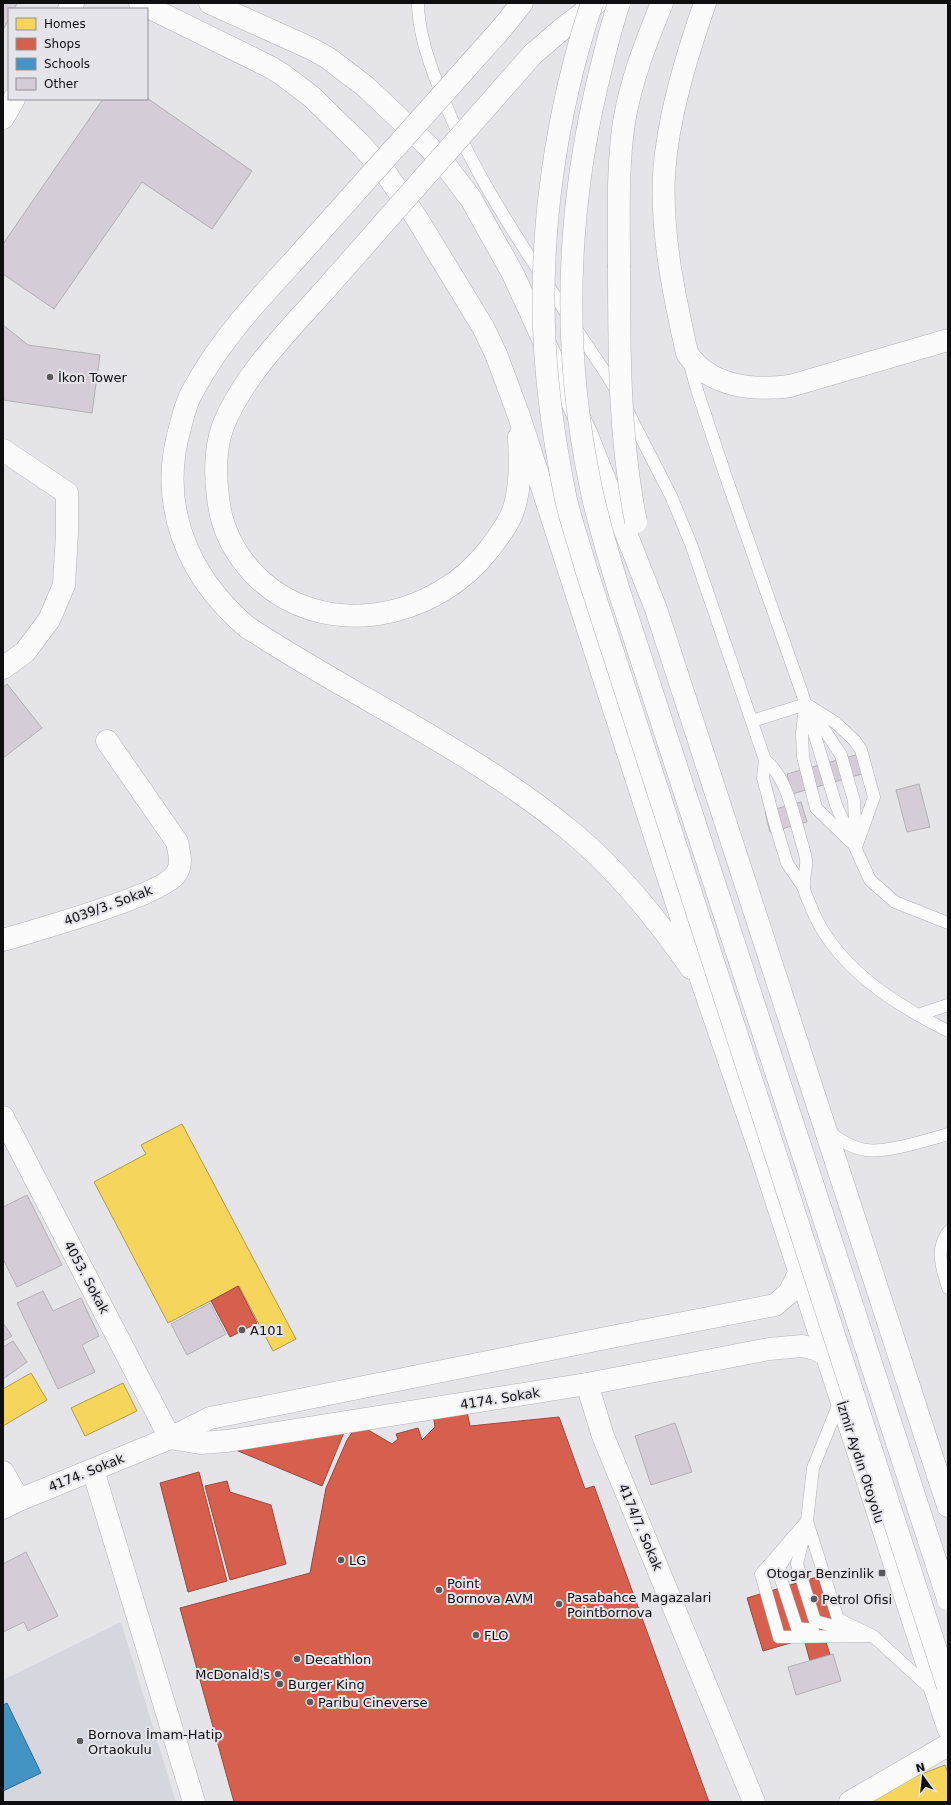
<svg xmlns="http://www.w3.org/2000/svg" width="951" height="1805" viewBox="0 0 951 1805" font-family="'DejaVu Sans',sans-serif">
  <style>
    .built { fill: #d6d6de }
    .homes { fill: #f6d55c; stroke: #b19a46 }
    .shops { fill: #d6604d; stroke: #9a483b }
    .schools { fill: #4393c3; stroke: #336b8e }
    .building { fill: #d4cdd7; stroke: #b1b0b3 }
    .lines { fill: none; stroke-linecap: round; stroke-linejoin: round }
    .lane-casing { stroke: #b1b1b4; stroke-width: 13 }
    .street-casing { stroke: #b1b1b4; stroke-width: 23 }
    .secondary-casing { stroke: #b1b1b4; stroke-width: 23 }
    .primary-casing { stroke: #b1b1b4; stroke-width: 23 }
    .lane { stroke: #fbfbfc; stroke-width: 12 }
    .street { stroke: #fbfbfc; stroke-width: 22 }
    .secondary { stroke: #fbfbfc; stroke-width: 22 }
    .primary { stroke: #fbfbfc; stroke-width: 22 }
    .primary-bridge-casing { stroke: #b1b1b4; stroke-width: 23; stroke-linecap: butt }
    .primary-bridge { stroke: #fbfbfc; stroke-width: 22 }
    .poi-dot { fill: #5a5a5d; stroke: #e4e4ea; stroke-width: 1.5 }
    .labels { text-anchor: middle; stroke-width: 4; stroke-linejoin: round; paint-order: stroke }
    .poi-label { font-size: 13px; fill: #0f0f11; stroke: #e4e4ea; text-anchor: start }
    .street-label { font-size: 13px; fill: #0f0f11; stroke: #e4e4ea }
  </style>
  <rect width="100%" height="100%" fill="#e5e5e9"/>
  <path class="built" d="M121 1622 176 1802H3V1680Z"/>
  <g class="homes">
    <path d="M182 1124 296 1339 273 1351 239 1286 168 1323 94 1182 146 1154 141 1145Z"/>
    <path d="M31 1373 47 1400 3 1426V1389Z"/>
    <path d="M123 1383 137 1411 85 1436 71 1408Z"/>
    <path d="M945 1765 948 1773V1802H849Z"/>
  </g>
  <g class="shops">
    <path d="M238 1286 257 1323 230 1337 211 1301Z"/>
    <path d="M467 1411 470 1426 559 1417 585 1489 594 1486 709 1802H234L180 1608 310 1573 326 1488 347 1440 358 1424 392 1444 398 1439 396 1434 418 1428 422 1440 435 1427 433 1414Z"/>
    <path d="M345 1430 322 1486 231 1448Z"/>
    <path d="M199 1472 227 1581 188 1592 160 1483Z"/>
    <path d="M227 1481 230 1492 271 1505 286 1564 230 1580 205 1486Z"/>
    <path d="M827 1574 842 1626 823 1632 830 1655 810 1661 804 1639 763 1651 747 1598Z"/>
  </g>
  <path class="schools" d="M7 1703 41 1773 3 1791V1705Z"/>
  <g class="building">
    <path d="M3 3H17L14 9H9V19L3 30Z"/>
    <path d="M147 98 252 171 212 229 142 182 54 309 3 274V244L103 99Z"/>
    <path d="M3 325 28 345 100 355 92 413 3 400Z"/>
    <path d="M7 684 42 728 3 758V687Z"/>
    <path d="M859 754 865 773 792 794 787 774Z"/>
    <path d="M919 784 930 827 907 832 896 790Z"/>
    <path d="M801 802 807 822 770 832 765 812Z"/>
    <path d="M27 1195 62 1265 17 1287 3 1259V1207Z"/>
    <path d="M43 1291 53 1311 81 1298 99 1336 82 1345 95 1372 58 1389 17 1303Z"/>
    <path d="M210 1303 226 1334 187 1355 171 1324Z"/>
    <path d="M3 1323 12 1336 3 1341Z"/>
    <path d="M13 1341 27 1362 3 1379V1347Z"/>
    <path d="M675 1423 692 1472 651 1485 635 1436Z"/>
    <path d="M26 1552 58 1616 28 1631 24 1622 3 1632V1564Z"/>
    <path d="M833 1654 841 1681 796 1695 788 1667Z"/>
  </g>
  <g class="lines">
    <defs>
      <g id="lane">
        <path d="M418 3C418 31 429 62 439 88 472 175 527 252 577 330 590 351 606 371 618 394"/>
        <path d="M689 361 697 390 727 480 802 693 836 805 865 869 870 880 895 902 948 923"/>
        <path d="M627 410 671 496 691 544 765 760C786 777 792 809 799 833 801 842 805 851 806 860 807 869 803 878 804 887 804 893 809 901 811 907 834 966 894 1004 948 1031"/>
        <path d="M805 707 802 733 803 757 816 808 851 842"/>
        <path d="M812 711 841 755 854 801 856 840"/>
        <path d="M752 721 806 704 836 723 855 741 861 750 874 797 856 847"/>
        <path d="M765 760 763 778 774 820 787 863 804 888"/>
        <path d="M918 1015 948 1005"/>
        <path d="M828 1131C839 1140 852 1148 866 1150 887 1153 927 1140 948 1134"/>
        <path d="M948 1232C935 1250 942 1268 948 1288"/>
        <path d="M840 1401 813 1468 807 1521 838 1619 873 1636 932 1690"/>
        <path d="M807 1521 761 1574 779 1637 870 1636"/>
        <path d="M807 1522 797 1564 815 1621 848 1630"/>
        <path d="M792 1546 778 1570 797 1628 813 1630"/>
      </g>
      <g id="street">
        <path d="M3 450 67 493V533L64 585 49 620 25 652 3 668"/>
        <path d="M3 940C33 931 163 895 176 874 183 864 179 852 177 842L107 741"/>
        <path d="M587 1384 603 1436 754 1802"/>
        <path d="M93 1470 194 1802"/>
        <path d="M3 1472 19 1500"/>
        <path d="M850 1802 948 1745"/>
      </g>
      <g id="secondary">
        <path d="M69 9 73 3"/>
        <path d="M3 118 14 99"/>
        <path d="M3 1117 170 1438"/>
        <path d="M170 1438 200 1443 227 1441 587 1384 769 1349 802 1346 815 1349 826 1355"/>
        <path d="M3 1508 19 1500 170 1438 210 1418 601 1339 775 1305 789 1293 799 1273"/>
      </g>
      <g id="primary">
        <path d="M140 3 270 67 283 75 312 97 359 143 383 169 416 217 483 327 496 354 519 416 704 988 760 1151 948 1728"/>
        <path d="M210 3 310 48 328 58 366 87 428 146 446 166 471 199 513 274 587 435 656 609 948 1506"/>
        <path d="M705 3C686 58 668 116 664 174 661 234 674 295 687 353 709 387 754 391 790 386L948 340"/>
        <path d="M502 28 522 3"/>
        <path d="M533 54 562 29 596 3"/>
        <path d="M292 263C257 301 220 341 195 387 188 398 184 411 181 424 157 503 186 575 247 627 355 698 475 751 574 834 619 872 657 919 691 968"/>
        <path d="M619 265C619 218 617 169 624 122 631 80 646 42 662 3"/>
        <path d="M324 291C288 331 243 376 223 426 215 448 215 474 218 497 221 527 233 552 254 574 321 643 435 621 490 548 499 536 510 522 514 508 521 485 520 461 519 437"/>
      </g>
    </defs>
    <use href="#lane" class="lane-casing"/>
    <use href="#street" class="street-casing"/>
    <use href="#secondary" class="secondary-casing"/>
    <use href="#primary" class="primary-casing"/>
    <use href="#lane" class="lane"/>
    <use href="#street" class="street"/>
    <use href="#secondary" class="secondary"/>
    <use href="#primary" class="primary"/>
    <defs>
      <g id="primary-bridge">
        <path d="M592 3C556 111 538 235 545 349 548 397 555 444 564 490 569 517 579 543 586 569L948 1687"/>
        <path d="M619 3C610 29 604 57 597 85 566 218 562 349 590 483 597 520 609 556 619 591L948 1599"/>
        <path d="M292 263 502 28"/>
        <path d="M619 265C619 351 619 438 636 522"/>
        <path d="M324 291 533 54"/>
      </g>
    </defs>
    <use href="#primary-bridge" class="primary-bridge-casing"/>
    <use href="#primary-bridge" class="primary-bridge"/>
  </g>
  <g class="poi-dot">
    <circle cx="50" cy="377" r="4"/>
    <circle cx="242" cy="1330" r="4"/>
    <circle cx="341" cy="1560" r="4"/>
    <rect x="878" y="1569" width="8" height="8" rx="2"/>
    <circle cx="439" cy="1590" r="4"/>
    <circle cx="814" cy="1599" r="4"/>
    <circle cx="559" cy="1604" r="4"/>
    <circle cx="476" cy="1635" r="4"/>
    <circle cx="297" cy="1659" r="4"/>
    <circle cx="278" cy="1674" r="4"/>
    <circle cx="280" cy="1684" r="4"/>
    <circle cx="310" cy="1702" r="4"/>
    <circle cx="80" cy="1741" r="4"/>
  </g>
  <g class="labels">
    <g class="poi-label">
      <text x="58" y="382">İkon Tower</text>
      <text x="250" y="1335">A101</text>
      <text x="349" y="1565">LG</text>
      <text x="874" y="1578" text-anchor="end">Otogar Benzinlik</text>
      <text x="447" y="1588">Point<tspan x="447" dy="15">Bornova AVM</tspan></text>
      <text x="567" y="1602">Pasabahce Magazalari<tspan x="567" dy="15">Pointbornova</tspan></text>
      <text x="822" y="1604">Petrol Ofisi</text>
      <text x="484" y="1640">FLO</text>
      <text x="305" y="1664">Decathlon</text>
      <text x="270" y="1679" text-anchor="end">McDonald's</text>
      <text x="288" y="1689">Burger King</text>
      <text x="318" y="1707">Paribu Cineverse</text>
      <text x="88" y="1739">Bornova İmam-Hatip<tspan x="88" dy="15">Ortaokulu</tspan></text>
    </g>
    <g class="street-label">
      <text transform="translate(108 905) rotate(-20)" y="5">4039/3. Sokak</text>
      <text transform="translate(87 1277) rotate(62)" y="5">4053. Sokak</text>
      <text transform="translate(500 1398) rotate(-9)" y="5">4174. Sokak</text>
      <text transform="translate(861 1462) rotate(72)" y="5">İzmir Aydın Otoyolu</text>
      <text transform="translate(86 1472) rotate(-22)" y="5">4174. Sokak</text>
      <text transform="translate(641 1527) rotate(67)" y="5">4174/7. Sokak</text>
    </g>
  </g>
  <rect width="951" height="1805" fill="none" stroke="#0f0f11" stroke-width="8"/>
  <rect x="8" y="8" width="140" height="92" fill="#e4e4ea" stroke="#8f8f93"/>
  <rect x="16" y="18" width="20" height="12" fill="#f6d55c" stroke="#8f8f93"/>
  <text x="44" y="28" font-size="12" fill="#0f0f11">Homes</text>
  <rect x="16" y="38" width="20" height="12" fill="#d6604d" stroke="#8f8f93"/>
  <text x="44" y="48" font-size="12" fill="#0f0f11">Shops</text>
  <rect x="16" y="58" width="20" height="12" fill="#4393c3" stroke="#8f8f93"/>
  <text x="44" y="68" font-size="12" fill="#0f0f11">Schools</text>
  <rect x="16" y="78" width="20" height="12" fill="#d4cdd7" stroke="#8f8f93"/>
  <text x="44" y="88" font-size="12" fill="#0f0f11">Other</text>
  <g transform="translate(923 1777) rotate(345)" stroke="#e4e4ea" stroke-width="3" paint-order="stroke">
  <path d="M0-3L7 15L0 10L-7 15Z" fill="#0f0f11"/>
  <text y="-6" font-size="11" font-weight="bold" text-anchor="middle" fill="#0f0f11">N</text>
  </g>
</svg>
